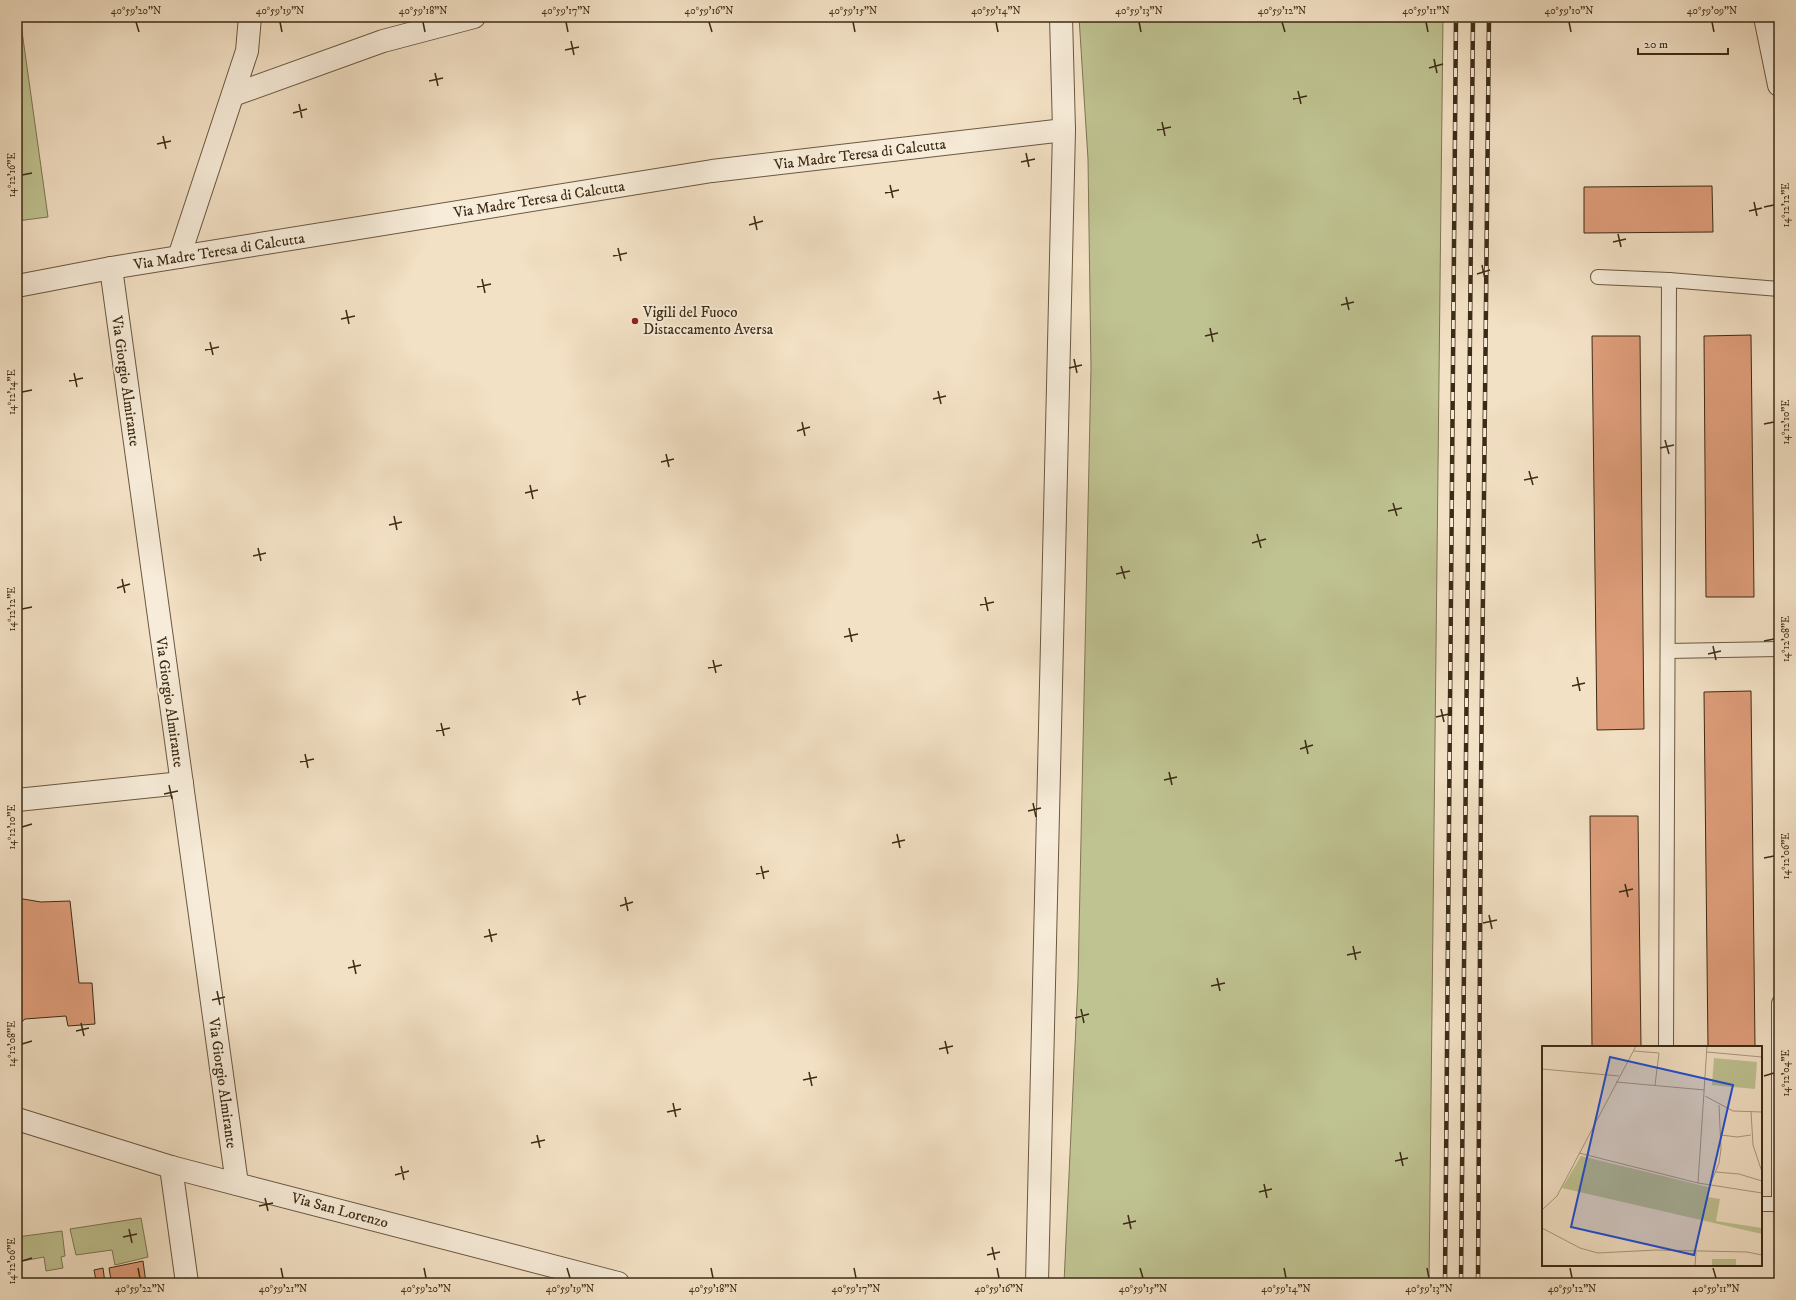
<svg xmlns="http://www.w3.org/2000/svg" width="1796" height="1300" viewBox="0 0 1796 1300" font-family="'IM FELL DW Pica',serif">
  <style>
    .green { fill: #bfc291; stroke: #7e7652 }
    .building { fill: #df9e7b; stroke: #3c2b14 }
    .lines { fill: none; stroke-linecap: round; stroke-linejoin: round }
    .service-casing { stroke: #6a5840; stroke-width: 16 }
    .minor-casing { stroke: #6a5840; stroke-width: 24 }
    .service { stroke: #f7ecd9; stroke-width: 14 }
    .minor { stroke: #f7ecd9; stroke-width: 22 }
    .rail-casing { stroke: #3c2b14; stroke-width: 4.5 }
    .rail { stroke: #f7ecd9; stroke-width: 3; stroke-dasharray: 9; stroke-linecap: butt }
    .ticks { fill: none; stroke: #3c2b14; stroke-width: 1.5 }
    .poi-dot { fill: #8f2418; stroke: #f7ecd9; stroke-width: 1.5 }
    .labels { text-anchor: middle; stroke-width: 4; stroke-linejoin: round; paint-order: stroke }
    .street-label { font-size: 15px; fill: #3c2b14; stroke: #f7ecd9 }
    .poi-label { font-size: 15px; fill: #3c2b14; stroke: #f7ecd9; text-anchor: start }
    .inset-road { fill: none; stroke: #aa987e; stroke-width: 1 }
    .view { fill: #1d4ed8; fill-opacity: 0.15; stroke: #1d4ed8; stroke-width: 2 }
    .inset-edge { fill: none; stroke: #3c2b14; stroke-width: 2 }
    .neatline { fill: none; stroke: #3c2b14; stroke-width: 1.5 }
    .ticks-label { font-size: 10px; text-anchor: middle; fill: #3c2b14 }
  </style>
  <rect width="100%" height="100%" fill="#f3e1c5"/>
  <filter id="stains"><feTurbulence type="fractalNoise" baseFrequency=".005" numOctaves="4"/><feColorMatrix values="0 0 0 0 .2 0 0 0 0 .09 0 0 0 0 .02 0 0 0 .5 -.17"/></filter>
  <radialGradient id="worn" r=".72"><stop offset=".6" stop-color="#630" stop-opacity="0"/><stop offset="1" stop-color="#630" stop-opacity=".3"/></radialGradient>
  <g class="green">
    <path d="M17 17H20L48 217 17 221Z"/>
    <path d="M1079 17H1443L1429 1283H1064L1078 981 1091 368 1088 159Z"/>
    <path d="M141 1218 148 1257 115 1265 112 1250 76 1255 70 1229Z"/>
    <path d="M62 1231 65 1256 61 1257 63 1268 46 1271 44 1257 17 1262V1237Z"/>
  </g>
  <g class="building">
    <path d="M1712 186 1713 232 1584 233V187Z"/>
    <path d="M1751 335 1754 597H1706L1704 336Z"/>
    <path d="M1592 336H1640L1644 729 1597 730Z"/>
    <path d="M1751 691 1755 1047H1708L1704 692Z"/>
    <path d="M1590 816H1638L1641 1047H1592Z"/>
    <path d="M23 899 41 902 70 901 79 983H92L95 1024 68 1026 66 1016 25 1019 17 1026V902Z"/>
    <path d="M143 1261 146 1283H116L111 1280 109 1268Z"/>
    <path d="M103 1268 105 1283H61L96 1280 94 1270Z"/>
  </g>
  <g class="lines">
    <defs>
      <g id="service">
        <path d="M1598 277 1669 280 1779 289"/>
        <path d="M1668 651 1779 649"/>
        <path d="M1779 1003V1205"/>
        <path d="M1666 1047 1669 280"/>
        <path d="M1761 1204H1778"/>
      </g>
      <g id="minor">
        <path d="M1765 17 1779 85"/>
        <path d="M233 95 383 41 474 17"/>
        <path d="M179 257 247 51 250 17"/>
        <path d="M111 268 237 1184"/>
        <path d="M17 286 111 268 712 171 1064 130"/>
        <path d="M17 800 182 783"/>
        <path d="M17 1119 171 1167 618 1283"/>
        <path d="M171 1167 187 1283"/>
        <path d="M1037 1283 1064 130 1061 17"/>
      </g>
    </defs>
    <use href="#service" class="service-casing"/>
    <use href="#minor" class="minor-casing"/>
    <use href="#service" class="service"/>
    <use href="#minor" class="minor"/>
    <defs>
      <g id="rail">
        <path d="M1445 1283 1456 17"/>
        <path d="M1461 1283 1473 17"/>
        <path d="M1478 1283 1481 783 1489 17"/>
      </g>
    </defs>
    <use href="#rail" class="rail-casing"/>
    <use href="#rail" class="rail"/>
  </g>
  <path class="ticks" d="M136 22 139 32M280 22 282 32M423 22 425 32M566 22 568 32M709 22 712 32M853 22 855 32M996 22 998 32M1139 22 1141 32M1282 22 1285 32M1426 22 1428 32M1569 22 1571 32M1712 22 1714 32M571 41 574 55M565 50 579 47M1434 59 1437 73M1429 68 1443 64M435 73 438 86M429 81 443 78M1298 91 1301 104M1293 99 1307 96M299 104 302 118M293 113 307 109M1162 122 1165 136M1157 130 1171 127M163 136 166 149M157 144 171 141M1026 153 1029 167M1021 162 1035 159M22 175 32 173M890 185 893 198M885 193 899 190M1754 202 1757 216M1764 207 1774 205M1749 211 1762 208M754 216 757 230M749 225 763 221M1618 234 1621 247M1613 242 1626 239M618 248 621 261M613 256 627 253M1482 265 1485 279M1477 274 1490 270M482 279 485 293M477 287 491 284M1346 297 1349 310M1341 305 1354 302M346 310 349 324M341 319 355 316M1210 328 1213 342M1205 336 1218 333M210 342 213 355M205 350 219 347M1074 359 1077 373M1069 368 1082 365M74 373 77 387M69 381 83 378M938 391 941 404M22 392 32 390M933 399 946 396M802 422 805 436M1764 424 1774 422M797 431 810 427M1665 440 1669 454M1660 448 1674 445M666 454 669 467M661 462 674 459M1529 471 1533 485M1524 480 1538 477M530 485 533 499M525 493 538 490M1393 503 1397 516M1388 511 1402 508M394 516 397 530M389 525 402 522M1257 534 1261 548M1252 543 1266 539M258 548 261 561M253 556 266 553M1121 566 1125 579M1116 574 1130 571M122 579 125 593M117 588 130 584M985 597 988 611M980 605 994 602M22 609 32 607M849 628 852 642M844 637 858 634M1764 641 1774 639M1713 646 1716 660M1708 654 1721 651M713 660 716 673M708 668 722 665M1577 677 1580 691M1572 686 1585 683M577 691 580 705M572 700 586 696M1441 709 1444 722M1436 717 1449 714M441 723 444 736M436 731 450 728M1305 740 1308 754M1300 749 1313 745M305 754 308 768M300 762 314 759M1169 772 1172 785M1164 780 1177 777M169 785 172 799M164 794 178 791M1033 803 1036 817M1028 811 1041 808M22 827 32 824M897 834 900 848M892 843 905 840M1764 858 1774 856M761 866 764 879M756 874 769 871M1625 884 1628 897M1619 892 1633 889M625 897 628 911M620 906 633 902M1489 915 1492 929M1483 923 1497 920M489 929 492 942M484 937 497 934M1353 946 1356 960M1347 955 1361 952M353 960 356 974M348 968 361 965M1217 978 1220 991M1211 986 1225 983M217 991 220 1005M212 1000 225 997M1081 1009 1084 1023M1075 1018 1089 1014M81 1023 84 1036M76 1031 89 1028M945 1041 948 1054M22 1044 32 1041M939 1049 953 1046M809 1072 812 1086M1764 1076 1774 1073M803 1080 817 1077M673 1103 676 1117M667 1112 681 1109M537 1135 540 1148M531 1143 545 1140M1400 1152 1403 1166M1395 1161 1408 1158M401 1166 404 1180M395 1175 409 1171M1264 1184 1267 1198M1259 1192 1272 1189M265 1198 268 1211M259 1206 273 1203M1128 1215 1131 1229M1123 1224 1136 1221M129 1229 132 1243M123 1237 137 1234M992 1247 995 1260M987 1255 1000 1252M22 1261 32 1258M138 1268 140 1278M281 1268 283 1278M424 1268 426 1278M567 1268 570 1278M711 1268 713 1278M854 1268 856 1278M997 1268 999 1278M1140 1268 1143 1278M1284 1268 1286 1278M1427 1268 1429 1278M1570 1268 1572 1278M1713 1268 1716 1278"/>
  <circle class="poi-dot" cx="635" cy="321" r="4"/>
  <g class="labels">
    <g class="street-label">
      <text transform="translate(860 154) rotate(-7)" y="5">Via Madre Teresa di Calcutta</text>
      <text transform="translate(539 199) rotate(-9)" y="5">Via Madre Teresa di Calcutta</text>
      <text transform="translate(219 251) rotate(-9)" y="5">Via Madre Teresa di Calcutta</text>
      <text transform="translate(126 381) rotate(82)" y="5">Via Giorgio Almirante</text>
      <text transform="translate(170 702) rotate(82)" y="5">Via Giorgio Almirante</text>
      <text transform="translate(223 1083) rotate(82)" y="5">Via Giorgio Almirante</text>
      <text transform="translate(340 1210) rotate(15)" y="5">Via San Lorenzo</text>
    </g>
    <g class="poi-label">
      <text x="643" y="317">Vigili del Fuoco<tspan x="643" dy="17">Distaccamento Aversa</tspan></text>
    </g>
  </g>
  <g transform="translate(1542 1046)">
    <rect width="220" height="220" fill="#f3e1c5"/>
    <path d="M172 12 215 16 213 43 170 39ZM39 110 166 141 165 151 178 153 174 175 220 182V188L20 142ZM170 213H194V220H170Z" fill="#bfc291"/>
    <path class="inset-road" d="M92 5 117 7 113 39M165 6 220 11M0 23 77 30M74 36 163 44M163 50 191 65 220 66M209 65 211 99 220 126M179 89 195 91 209 89M37 107 156 137 220 147M174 126 197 128 220 135M156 137 165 0M168 139 177 117 179 103 177 59M0 164 15 150 94 0M0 182 38 202 56 207 114 204 205 206 220 209M153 220 154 206"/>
    <path class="view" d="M68 11 191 39 152 209 29 181Z"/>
    <rect width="220" height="220" class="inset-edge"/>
  </g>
  <rect width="1796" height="1300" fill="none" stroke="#f3e1c5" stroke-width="44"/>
  <path d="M1638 48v6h90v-6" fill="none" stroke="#3c2b14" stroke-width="2"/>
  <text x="1644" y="48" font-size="12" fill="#3c2b14" stroke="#f7ecd9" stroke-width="3" paint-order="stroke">20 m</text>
  <rect x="22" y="22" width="1752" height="1256" class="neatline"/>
  <g class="ticks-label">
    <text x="136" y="14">40°59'20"N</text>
    <text x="280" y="14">40°59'19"N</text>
    <text x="423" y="14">40°59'18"N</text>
    <text x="566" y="14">40°59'17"N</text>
    <text x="709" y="14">40°59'16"N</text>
    <text x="853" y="14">40°59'15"N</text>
    <text x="996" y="14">40°59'14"N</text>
    <text x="1139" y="14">40°59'13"N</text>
    <text x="1282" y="14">40°59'12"N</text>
    <text x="1426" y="14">40°59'11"N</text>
    <text x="1569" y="14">40°59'10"N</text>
    <text x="1712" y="14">40°59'09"N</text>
    <text transform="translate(11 175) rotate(-90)" y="4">14°12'16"E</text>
    <text transform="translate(1785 205) rotate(-90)" y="4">14°12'12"E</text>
    <text transform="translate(11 392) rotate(-90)" y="4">14°12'14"E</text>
    <text transform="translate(1785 422) rotate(-90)" y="4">14°12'10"E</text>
    <text transform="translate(11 609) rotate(-90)" y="4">14°12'12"E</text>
    <text transform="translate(1785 639) rotate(-90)" y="4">14°12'08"E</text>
    <text transform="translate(11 827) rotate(-90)" y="4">14°12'10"E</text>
    <text transform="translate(1785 856) rotate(-90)" y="4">14°12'06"E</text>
    <text transform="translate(11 1044) rotate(-90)" y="4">14°12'08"E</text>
    <text transform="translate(1785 1073) rotate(-90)" y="4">14°12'04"E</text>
    <text transform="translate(11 1261) rotate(-90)" y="4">14°12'06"E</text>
    <text x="140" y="1292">40°59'22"N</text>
    <text x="283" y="1292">40°59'21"N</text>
    <text x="426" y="1292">40°59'20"N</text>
    <text x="570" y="1292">40°59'19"N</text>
    <text x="713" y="1292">40°59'18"N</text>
    <text x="856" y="1292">40°59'17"N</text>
    <text x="999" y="1292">40°59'16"N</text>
    <text x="1143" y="1292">40°59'15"N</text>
    <text x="1286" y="1292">40°59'14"N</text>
    <text x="1429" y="1292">40°59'13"N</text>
    <text x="1572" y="1292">40°59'12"N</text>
    <text x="1716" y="1292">40°59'11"N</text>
  </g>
  <rect width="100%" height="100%" filter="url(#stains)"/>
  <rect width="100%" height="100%" fill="url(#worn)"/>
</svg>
